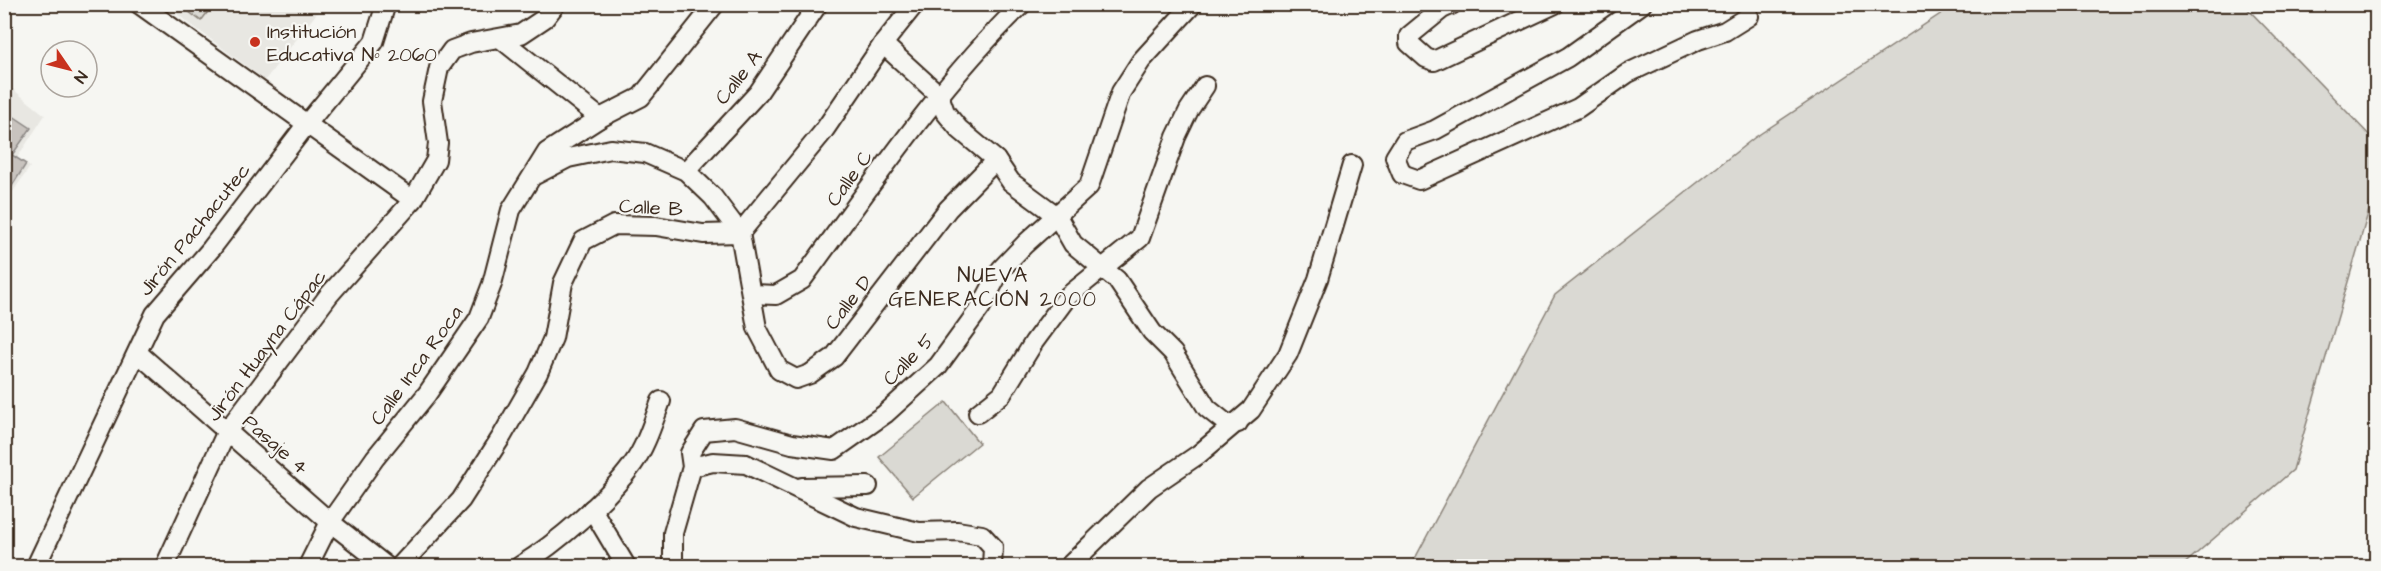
<svg xmlns="http://www.w3.org/2000/svg" width="2381" height="571" viewBox="0 0 2381 571" font-family="'Architects Daughter',sans-serif">
  <style>
    .built { fill: #e8e7e2 }
    .grass { fill: #dad9d3; stroke: #8a8278; stroke-width: 1.5 }
    .building { fill: #c8c3be; stroke: #8c8885; stroke-width: 1.5 }
    .lines { fill: none; stroke-linecap: round; stroke-linejoin: round }
    .minor-casing { stroke: #3b2a1e; stroke-width: 22 }
    .minor { stroke: #f6f6f2; stroke-width: 18 }
    .poi-dot { fill: #c8321e; stroke: #f6f6f2; stroke-width: 2 }
    .labels { text-anchor: middle; stroke-width: 4.5; stroke-linejoin: round; paint-order: stroke }
    .poi-label { font-size: 20px; fill: #3b2a1e; stroke: #f6f6f2; text-anchor: start }
    .street-label { font-size: 20px; fill: #3b2a1e; stroke: #f6f6f2 }
    .neighbourhood-label { font-size: 21px; letter-spacing: 1.5px; fill: #3b2a1e; stroke: #f6f6f2 }
  </style>
  <rect width="100%" height="100%" fill="#f6f6f2"/>
  <filter id="ink" filterUnits="userSpaceOnUse"><feTurbulence type="fractalNoise" baseFrequency=".0167" numOctaves="2"/><feDisplacementMap in="SourceGraphic" scale="12" xChannelSelector="R" yChannelSelector="G"/><feConvolveMatrix kernelMatrix="1 2 1 2 8 2 1 2 1" color-interpolation-filters="sRGB"/></filter>
  <g filter="url(#ink)">
    <g class="built">
      <path d="M165 5H323L265 80Z"/>
      <path d="M5 83 45 115 17 158 30 167 5 203Z"/>
    </g>
    <g class="grass">
      <path d="M180 5H213L201 21Z"/>
      <path d="M1954 5H2244L2376 142V186L2293 470 2182 566H1411L1555 295 1754 138Z"/>
      <path d="M946 402 979 443 913 497 879 457Z"/>
    </g>
    <path class="building" d="M4 110 31 128 12 155 26 164 5 197Z"/>
    <g class="lines">
      <defs>
        <g id="minor">
          <path d="M139 4 413 200"/>
          <path d="M1453 4 1442 9 1409 36V43L1426 58 1434 61 1555 4"/>
          <path d="M1642 4 1568 57 1435 130 1405 141 1395 157 1402 174 1419 180 1578 108 1628 73 1698 40 1725 31 1749 16"/>
          <path d="M501 39 600 118"/>
          <path d="M883 44 939 95 945 112 959 129 996 160 1011 182 1057 216 1073 244 1117 280 1152 332 1173 353 1207 408 1227 424 1238 423"/>
          <path d="M686 171 758 93 818 4"/>
          <path d="M533 176 568 158 611 149 645 153 686 171 713 197 740 233 757 328 779 370 796 379 810 374 834 357 948 209 996 160"/>
          <path d="M752 294 776 295 802 280C871 186 937 87 1022 4"/>
          <path d="M138 353 330 522 386 566"/>
          <path d="M978 413 1002 394 1034 342 1068 296 1140 238 1176 137 1189 110 1205 86"/>
          <path d="M692 467 713 462 746 464 856 517 919 532 957 531 982 535 993 547 992 566"/>
          <path d="M802 487 868 486"/>
          <path d="M592 509 626 566"/>
          <path d="M36 566 155 314 211 249 306 125 374 42 386 4"/>
          <path d="M165 566 227 431 329 295 413 200 436 160 438 143 432 101 439 68 452 50 471 43 521 34 545 18 556 4"/>
          <path d="M308 566 330 522 375 458 427 394 479 318 492 284 511 210 547 152 600 118 641 97 715 4"/>
          <path d="M400 566 461 500 502 436 538 373 553 338 563 283 583 241 614 225 656 226 703 234 740 233 823 132 883 44 915 4"/>
          <path d="M520 566C557 543 607 500 633 464 646 446 653 422 661 401"/>
          <path d="M673 566V533L692 467 690 453 704 431 735 428 792 444 834 450 885 414 938 366 981 307 1001 269 1025 244 1089 186 1121 92 1141 61 1193 4"/>
          <path d="M1069 566 1149 488 1199 454 1251 410 1288 354 1318 279 1352 165"/>
        </g>
      </defs>
      <use href="#minor" class="minor-casing"/>
      <use href="#minor" class="minor"/>
    </g>
  </g>
  <circle class="poi-dot" cx="255" cy="42" r="6"/>
  <g class="labels">
    <g class="poi-label">
      <text x="267" y="38">Institución<tspan x="267" dy="23">Educativa Nº 2060</tspan></text>
    </g>
    <g class="street-label">
      <text transform="translate(738 77) rotate(-52)" y="7">Calle A</text>
      <text transform="translate(849 178) rotate(-54)" y="7">Calle C</text>
      <text transform="translate(651 207) rotate(3)" y="7">Calle B</text>
      <text transform="translate(194 229) rotate(-51)" y="7">Jirón Pachacutec</text>
      <text transform="translate(848 302) rotate(-52)" y="7">Calle D</text>
      <text transform="translate(266 345) rotate(-53)" y="7">Jirón Huayna Cápac</text>
      <text transform="translate(908 359) rotate(-46)" y="7">Calle 5</text>
      <text transform="translate(416 365) rotate(-54)" y="7">Calle Inca Roca</text>
      <text transform="translate(276 444) rotate(41)" y="7">Pasaje 4</text>
    </g>
    <g class="neighbourhood-label">
      <text x="993" y="282">NUEVA<tspan x="993" dy="24">GENERACIÓN 2000</tspan></text>
    </g>
  </g>
  <rect width="2381" height="571" fill="none" stroke="#f6f6f2" stroke-width="24"/>
  <rect x="12" y="12" width="2357" height="547" fill="none" stroke="#3b2a1e" stroke-width="2" filter="url(#ink)"/>
  <g transform="translate(69 69) rotate(125)"><circle r="28" fill="#f6f6f2" stroke="#aba49d" stroke-width="1.5"/>
  <path d="M0-4.5L10 22L0 15L-10 22Z" fill="#c8321e"/>
  <text y="-9" font-size="16" font-weight="bold" text-anchor="middle" fill="#3b2a1e">N</text>
  </g>
</svg>
